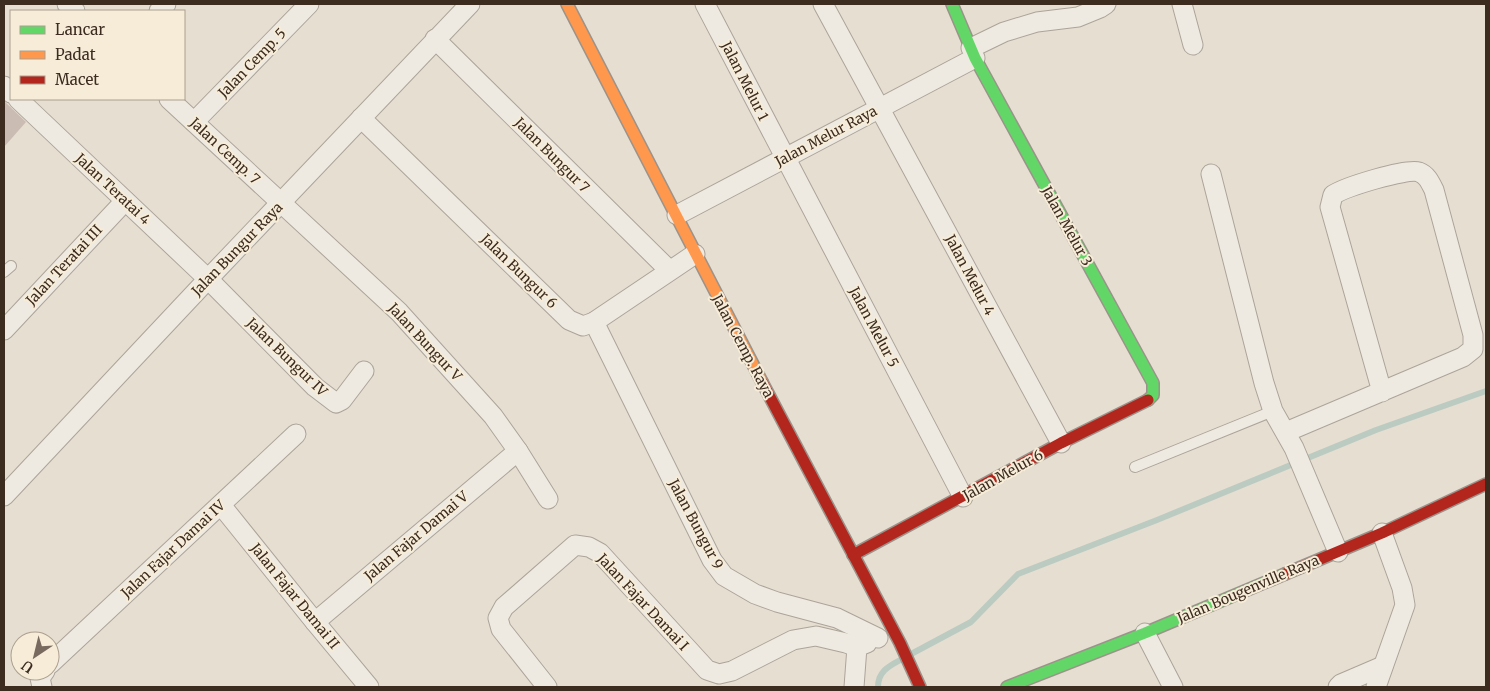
<svg xmlns="http://www.w3.org/2000/svg" width="1490" height="691" viewBox="0 0 1490 691" font-family="Merriweather,serif">
  <style>
    .lines { fill: none; stroke-linecap: round; stroke-linejoin: round }
    .stream { stroke: #bbcbc1; stroke-width: 6 }
    .building { fill: #cabcb2 }
    .lane-casing { stroke: #aca499; stroke-width: 12 }
    .street-casing { stroke: #aca499; stroke-width: 21 }
    .fast-casing { stroke: #9b938a; stroke-width: 14 }
    .slow-casing { stroke: #9b938a; stroke-width: 14 }
    .jam-casing { stroke: #9b938a; stroke-width: 14 }
    .lane { stroke: #eeeae2; stroke-width: 10 }
    .street { stroke: #eeeae2; stroke-width: 19 }
    .fast { stroke: #63d668; stroke-width: 11 }
    .slow { stroke: #ff974d; stroke-width: 11 }
    .jam { stroke: #b3261e; stroke-width: 11 }
    .labels { text-anchor: middle; stroke-width: 4; stroke-linejoin: round; paint-order: stroke }
    .street-label { font-size: 14px; fill: #3c2c20; stroke: #f6ecd8 }
  </style>
  <rect width="100%" height="100%" fill="#e6ded1"/>
  <g class="lines">
    <g class="stream">
      <path d="M913 653 971 622 1018 574 1157 520 1376 430 1486 391"/>
      <path d="M878 687C878 671 889 666 902 659"/>
    </g>
  </g>
  <path class="building" d="M4 101 26 122 4 147Z"/>
  <g class="lines">
    <defs>
      <g id="lane">
        <path d="M4 272 11 266"/>
        <path d="M1135 467 1273 411"/>
      </g>
      <g id="street">
        <path d="M67 4 75 11"/>
        <path d="M705 4 963 497"/>
        <path d="M823 4 1061 443"/>
        <path d="M1182 4 1193 45"/>
        <path d="M159 11 166 4"/>
        <path d="M435 39 669 270"/>
        <path d="M971 48 1004 32 1037 22 1078 17 1100 8 1106 4"/>
        <path d="M4 86 11 93"/>
        <path d="M18 99 208 279 315 387 336 403 342 400 364 371"/>
        <path d="M169 99 399 312 493 416 518 451 548 499"/>
        <path d="M361 118 569 320 583 326 594 322 695 254"/>
        <path d="M194 122 309 4"/>
        <path d="M1211 174 1264 383 1273 411 1294 448 1338 552"/>
        <path d="M677 215 975 58"/>
        <path d="M594 322 712 560 724 576 755 594 777 602 837 618 878 638"/>
        <path d="M4 330 125 201"/>
        <path d="M1286 432 1463 357 1473 349V335L1434 190C1430 182 1427 175 1419 172 1406 168 1345 187 1333 195L1330 207 1382 392"/>
        <path d="M4 496 208 279 470 4"/>
        <path d="M221 505 315 622 369 687"/>
        <path d="M315 622 518 451"/>
        <path d="M1145 633 1173 687"/>
        <path d="M50 664 296 434"/>
        <path d="M42 687 40 678 45 671"/>
        <path d="M547 687 501 629 498 618 504 607 575 545 589 547 600 553 707 670 719 674 732 671 793 640 816 636 846 643 857 647"/>
        <path d="M854 687 857 647 867 643"/>
        <path d="M1338 687 1341 684 1383 666"/>
        <path d="M1376 687 1405 605 1402 588 1382 533"/>
      </g>
      <g id="fast">
        <path d="M952 4 975 58 1153 383V395L1148 400"/>
        <path d="M1007 687 1145 633 1285 574"/>
      </g>
      <path id="slow" d="M567 4 762 382"/>
      <g id="jam">
        <path d="M762 382 900 643 920 687"/>
        <path d="M853 555 1061 443 1148 400"/>
        <path d="M1285 574 1382 533 1486 484"/>
      </g>
    </defs>
    <use href="#lane" class="lane-casing"/>
    <use href="#street" class="street-casing"/>
    <use href="#fast" class="fast-casing"/>
    <use href="#slow" class="slow-casing"/>
    <use href="#jam" class="jam-casing"/>
    <use href="#lane" class="lane"/>
    <use href="#street" class="street"/>
    <use href="#fast" class="fast"/>
    <use href="#slow" class="slow"/>
    <use href="#jam" class="jam"/>
  </g>
  <g class="labels">
    <g class="street-label">
      <text transform="translate(252 63) rotate(-46)" y="5">Jalan Cemp. 5</text>
      <text transform="translate(745 81) rotate(63)" y="5">Jalan Melur 1</text>
      <text transform="translate(826 136) rotate(-28)" y="5">Jalan Melur Raya</text>
      <text transform="translate(225 151) rotate(43)" y="5">Jalan Cemp. 7</text>
      <text transform="translate(552 155) rotate(45)" y="5">Jalan Bungur 7</text>
      <text transform="translate(113 189) rotate(43)" y="5">Jalan Teratai 4</text>
      <text transform="translate(1067 226) rotate(61)" y="5">Jalan Melur 3</text>
      <text transform="translate(237 249) rotate(-46)" y="5">Jalan Bungur Raya</text>
      <text transform="translate(64 265) rotate(-47)" y="5">Jalan Teratai III</text>
      <text transform="translate(519 271) rotate(44)" y="5">Jalan Bungur 6</text>
      <text transform="translate(970 275) rotate(62)" y="5">Jalan Melur 4</text>
      <text transform="translate(874 327) rotate(62)" y="5">Jalan Melur 5</text>
      <text transform="translate(425 342) rotate(47)" y="5">Jalan Bungur V</text>
      <text transform="translate(743 346) rotate(62)" y="5">Jalan Cemp. Raya</text>
      <text transform="translate(287 357) rotate(44)" y="5">Jalan Bungur IV</text>
      <text transform="translate(1003 475) rotate(-29)" y="5">Jalan Melur 6</text>
      <text transform="translate(696 524) rotate(62)" y="5">Jalan Bungur 9</text>
      <text transform="translate(416 536) rotate(-40)" y="5">Jalan Fajar Damai V</text>
      <text transform="translate(173 549) rotate(-43)" y="5">Jalan Fajar Damai IV</text>
      <text transform="translate(1248 589) rotate(-23)" y="5">Jalan Bougenville Raya</text>
      <text transform="translate(295 596) rotate(51)" y="5">Jalan Fajar Damai II</text>
      <text transform="translate(643 602) rotate(47)" y="5">Jalan Fajar Damai I</text>
    </g>
  </g>
  <rect width="1490" height="691" fill="none" stroke="#3c2c20" stroke-width="10"/>
  <rect x="10" y="10" width="175" height="90" fill="#f6ecd8" stroke="#ac9f8e"/>
  <rect x="20" y="26" width="25" height="8" fill="#63d668" stroke="#ac9f8e"/>
  <text x="55" y="35" font-size="15" fill="#3c2c20">Lancar</text>
  <rect x="20" y="51" width="25" height="8" fill="#ff974d" stroke="#ac9f8e"/>
  <text x="55" y="60" font-size="15" fill="#3c2c20">Padat</text>
  <rect x="20" y="76" width="25" height="8" fill="#b3261e" stroke="#ac9f8e"/>
  <text x="55" y="85" font-size="15" fill="#3c2c20">Macet</text>
  <g transform="translate(35 656) rotate(215)"><circle r="24" fill="#f6ecd8" stroke="#ac9f8e"/>
  <path d="M0-4L9 19L0 12L-9 19Z" fill="#786a5e"/>
  <text y="-8" font-size="14" font-weight="bold" text-anchor="middle" fill="#3c2c20">U</text>
  </g>
</svg>
